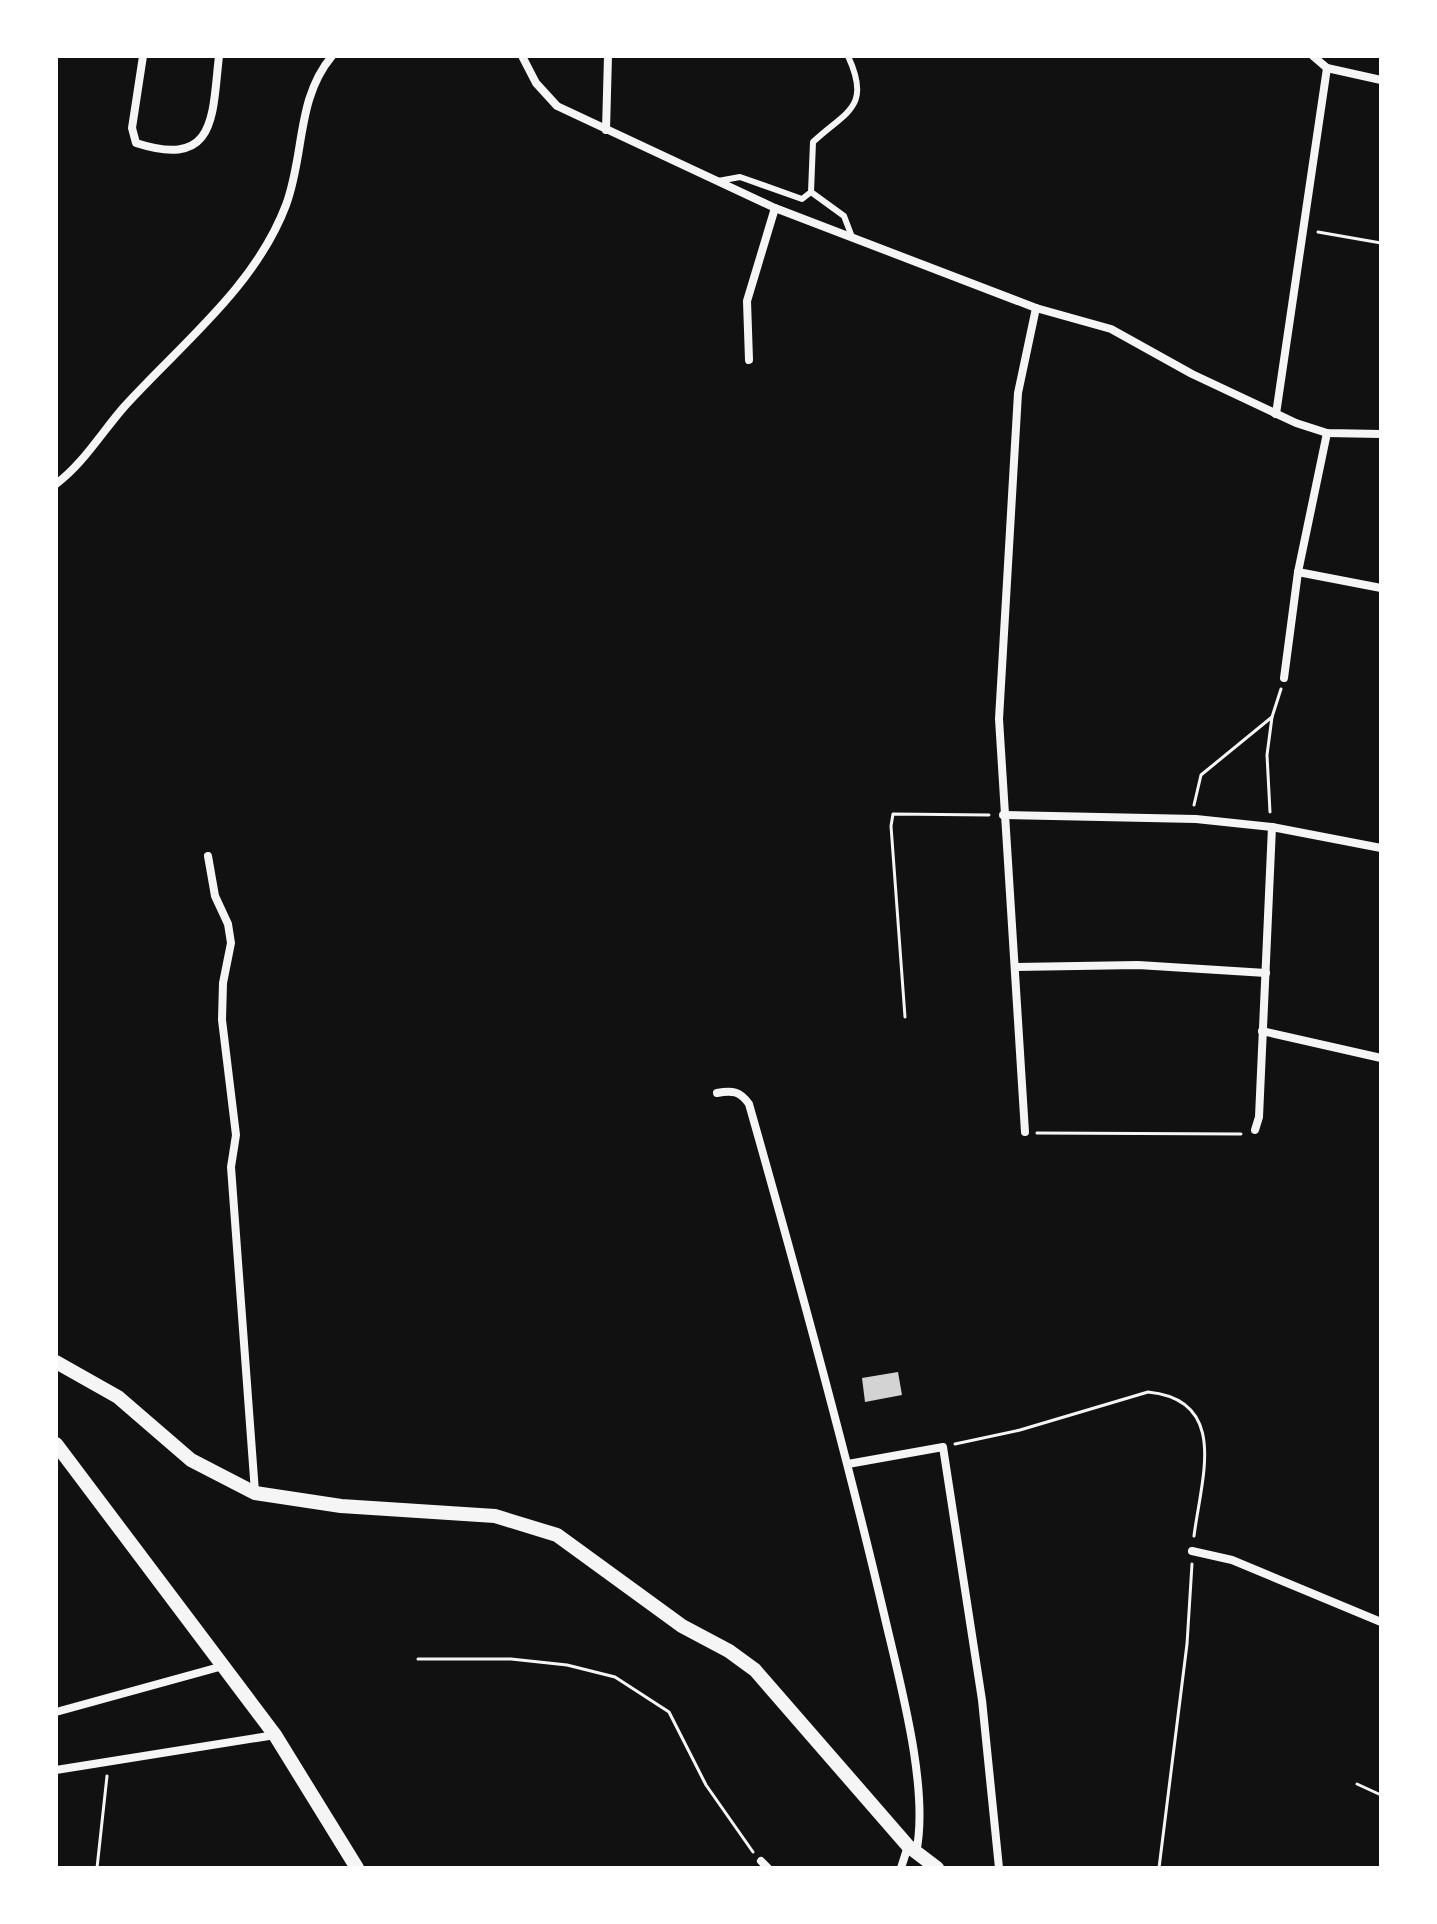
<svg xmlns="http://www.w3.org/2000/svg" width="1437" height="1924" viewBox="0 0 1437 1924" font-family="'Roboto Condensed',sans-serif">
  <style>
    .building { fill: #d3d3d3 }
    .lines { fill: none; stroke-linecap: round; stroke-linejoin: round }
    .path { stroke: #f5f5f5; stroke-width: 3 }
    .service { stroke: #f5f5f5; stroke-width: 6 }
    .minor { stroke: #f5f5f5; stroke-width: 8 }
    .tertiary { stroke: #f5f5f5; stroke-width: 14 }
  </style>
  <rect width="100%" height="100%" fill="#111"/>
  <path class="building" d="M898 1372 902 1395 865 1402 862 1378Z"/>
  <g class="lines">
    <g class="path">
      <path d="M1318 232 1381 243"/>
      <path d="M1194 805 1201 775 1272 717 1281 689"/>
      <path d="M1270 812 1267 755 1272 717"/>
      <path d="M905 1017 891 826 893 814 989 815"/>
      <path d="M1037 1133 1241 1134"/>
      <path d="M955 1444 1020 1430 1148 1392C1230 1400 1201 1479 1194 1536"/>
      <path d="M418 1659H511L567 1665 615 1677 669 1712 706 1785 753 1852"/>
      <path d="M1357 1784 1381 1795"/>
      <path d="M97 1868 107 1776"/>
      <path d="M1159 1868 1187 1644 1192 1564"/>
    </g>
    <g class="service">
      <path d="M718 181 740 177 802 199 811 192 813 142C846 111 872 108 848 56"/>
      <path d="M811 192 844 216 852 237"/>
    </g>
    <g class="minor">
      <path d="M143 56 132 128 136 143C217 169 212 116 219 56"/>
      <path d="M522 56 536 83 557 106 775 208 1036 308 1111 329 1192 374 1296 423 1327 433 1381 434"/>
      <path d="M1313 56 1327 68 1381 80"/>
      <path d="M606 130 608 56"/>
      <path d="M749 360 747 301 775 208"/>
      <path d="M1276 414 1327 68"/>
      <path d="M56 484C83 464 102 432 124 407 181 344 255 287 286 205 305 154 296 99 332 56"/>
      <path d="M1298 572 1381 588"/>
      <path d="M1284 678 1298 572 1327 433"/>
      <path d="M1003 815 1196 819 1272 827 1381 848"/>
      <path d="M208 856 215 896 228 924 231 943 223 983 222 1020 236 1135 231 1167 255 1492"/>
      <path d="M1015 967 1138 965 1266 973"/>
      <path d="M1262 1031 1381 1058"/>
      <path d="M717 1093C732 1090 740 1091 749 1104 797 1273 844 1443 884 1614 899 1679 930 1789 916 1853"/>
      <path d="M1255 1130 1259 1117 1272 827"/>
      <path d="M1025 1132 999 719 1018 393 1036 308"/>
      <path d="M848 1464 943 1447 982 1700 999 1868"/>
      <path d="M1192 1551 1232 1560 1381 1622"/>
      <path d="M56 1712 223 1666"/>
      <path d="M56 1770 275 1735"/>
      <path d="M761 1861 768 1868"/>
      <path d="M901 1868 908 1846"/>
    </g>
    <g class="tertiary">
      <path d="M56 1362 118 1397 191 1460 255 1493 341 1506 495 1516 557 1535 682 1626 729 1651 755 1670 908 1846 937 1868"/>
      <path d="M56 1444 275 1735 357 1868"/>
    </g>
  </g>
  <rect width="1437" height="1924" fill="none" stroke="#ffffff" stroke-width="116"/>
</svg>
